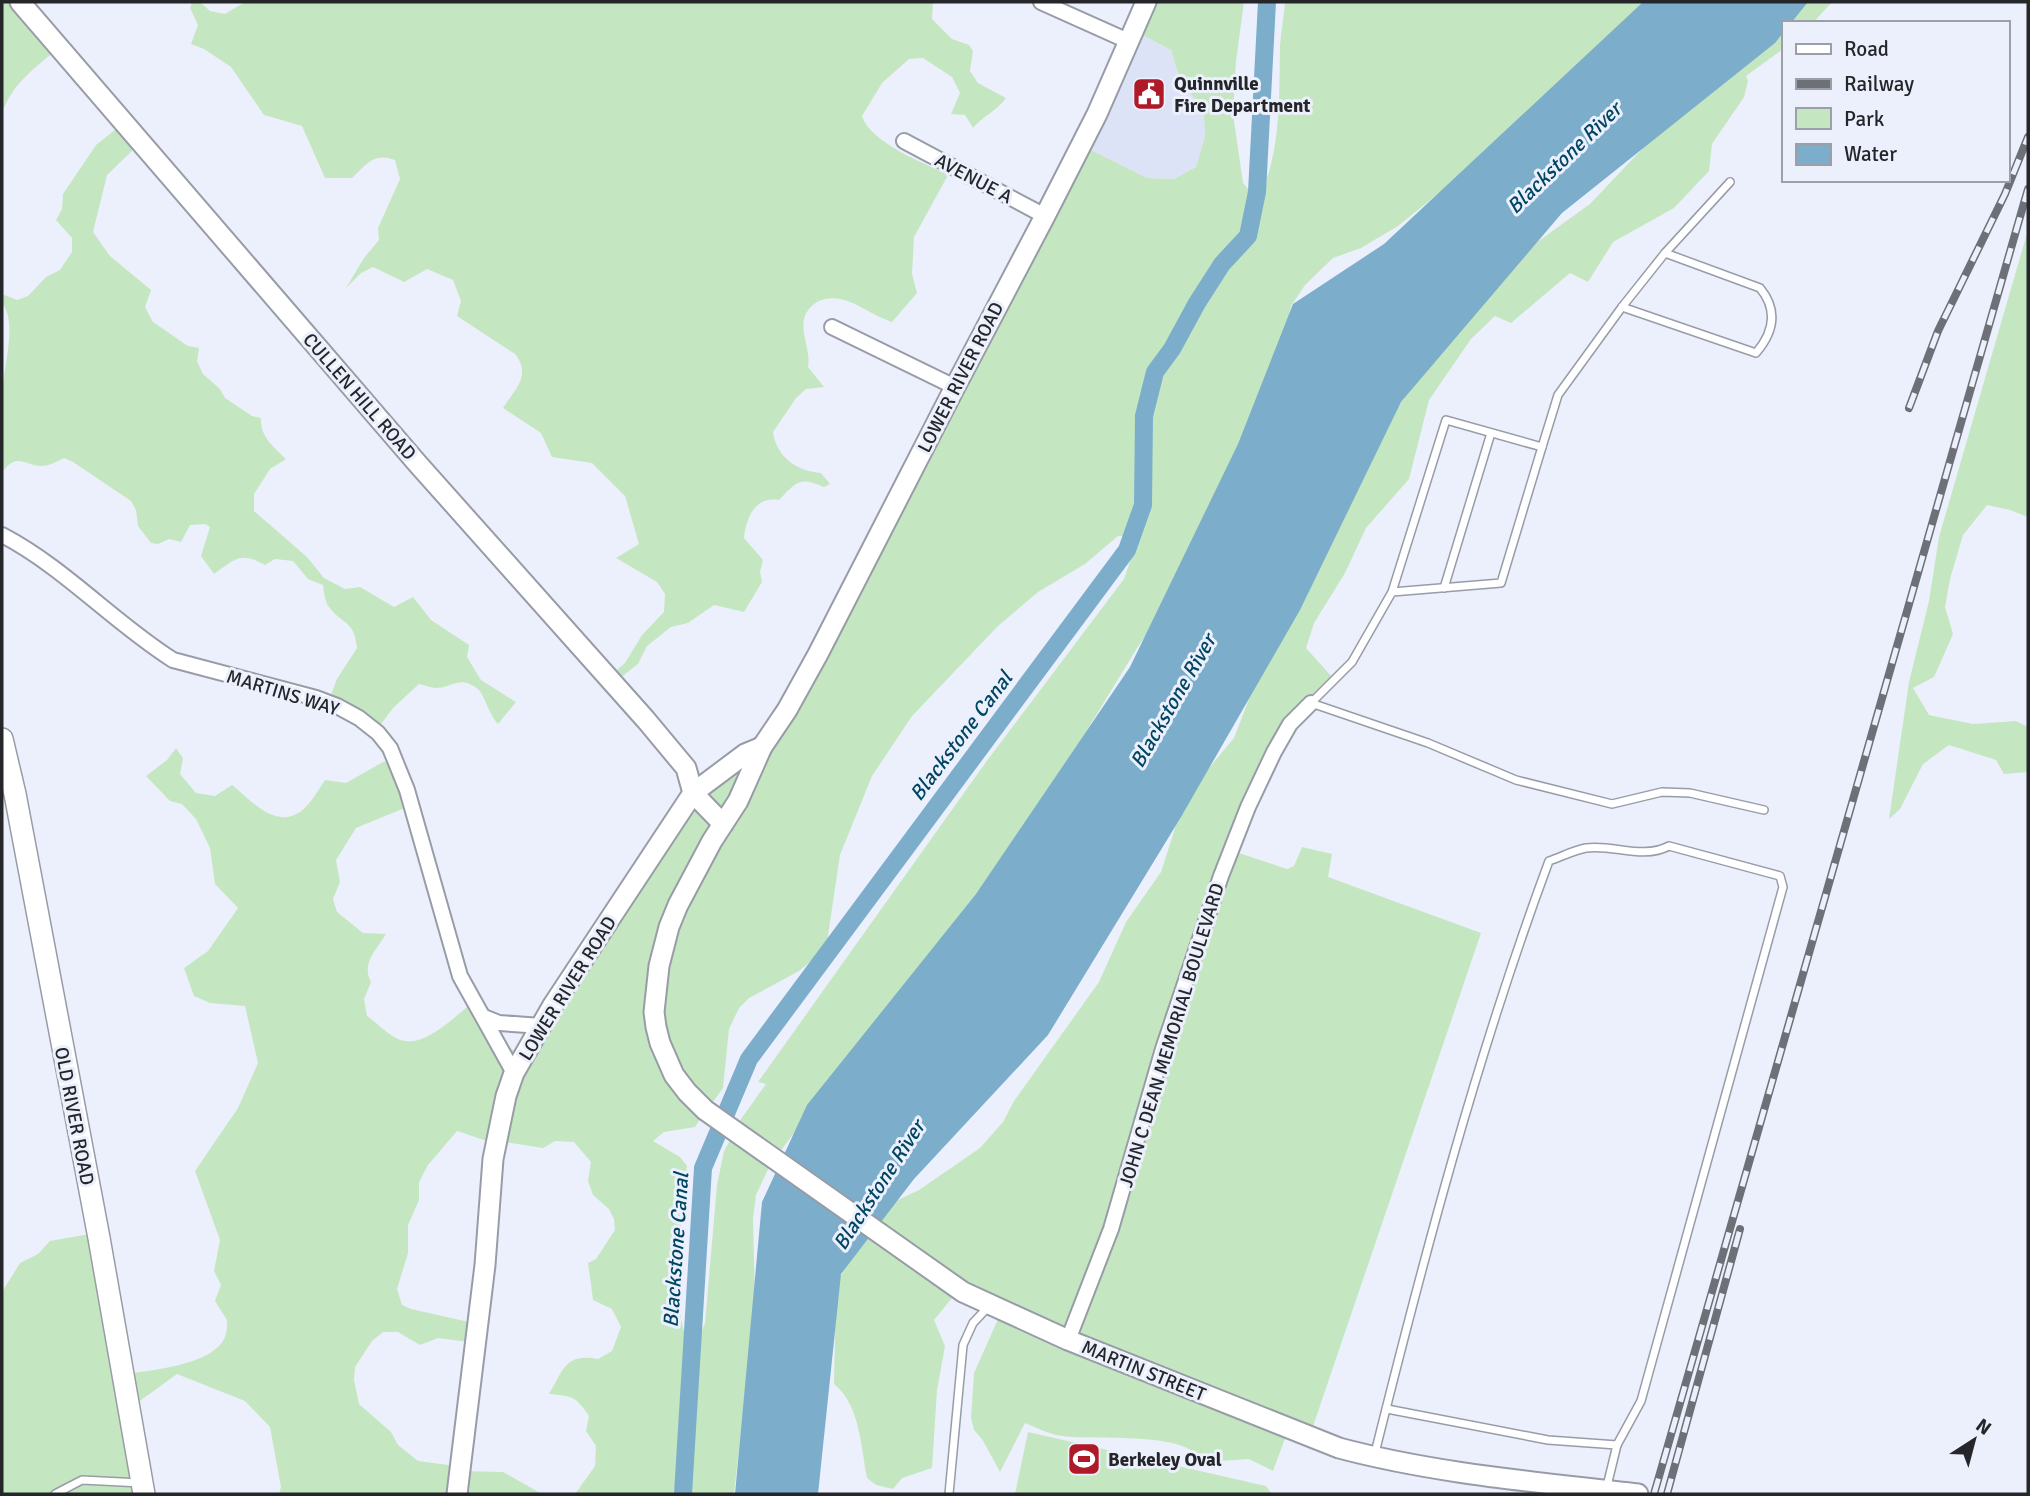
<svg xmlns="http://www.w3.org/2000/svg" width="2030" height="1496" viewBox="0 0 2030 1496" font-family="Signika,sans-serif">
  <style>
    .built { fill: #dce3f6 }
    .green { fill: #c4e7c1; fill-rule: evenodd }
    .water { fill: #7caecc }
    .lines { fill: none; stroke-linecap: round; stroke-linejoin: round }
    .canal { stroke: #7caecc; stroke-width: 18 }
    .service-casing { stroke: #989ca7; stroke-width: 10 }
    .minor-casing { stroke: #989ca7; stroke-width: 18 }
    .tertiary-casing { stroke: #989ca7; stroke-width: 23 }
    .secondary-casing { stroke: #989ca7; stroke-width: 24 }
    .service { stroke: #fff; stroke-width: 7 }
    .minor { stroke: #fff; stroke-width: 14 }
    .tertiary { stroke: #fff; stroke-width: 19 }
    .secondary { stroke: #fff; stroke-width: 21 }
    .rail-casing { stroke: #6d7077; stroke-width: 8 }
    .rail { stroke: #ecf0fc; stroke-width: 5; stroke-dasharray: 16; stroke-linecap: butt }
    .labels { text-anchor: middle; stroke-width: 6; stroke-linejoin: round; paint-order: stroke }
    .poi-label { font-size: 19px; font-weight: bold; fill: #24262a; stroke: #ecf0fc; text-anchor: start }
    .street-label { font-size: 19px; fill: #24262a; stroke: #ecf0fc }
    .water-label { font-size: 21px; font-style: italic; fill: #004663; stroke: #ecf0fc }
  </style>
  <rect width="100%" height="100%" fill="#ecf0fc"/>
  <path class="built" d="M1133 30 1171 50 1180 79 1199 104 1204 115 1205 136 1196 167 1174 179 1147 178 1079 144Z"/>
  <g class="green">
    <path d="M2 2H15L55 51C32 70 12 85 2 113Z"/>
    <path d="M192 2H200L210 11 225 14 245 2H933L932 19 952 39 969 45 973 51 970 71 978 83 1006 98C997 111 984 115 973 128L965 115 951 114 960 93 952 77 923 58 909 59 882 83 862 116C870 142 921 162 945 173L947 177 914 237 912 274 917 293 892 322C866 314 844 289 817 302 811 306 806 311 804 319 801 336 811 351 808 367L824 387 806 389 796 398 773 432C777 458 797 471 821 473L830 484 824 487C798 476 797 482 779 500 755 496 746 518 744 538L763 560 760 572 762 582 744 612 714 605 688 623 671 627 647 646 638 664 611 685 607 678 625 663 642 635 664 612 665 594 657 582 616 558 639 544 625 496 592 463 552 457 541 433 503 408C515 389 532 375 515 354L457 316 461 301 453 280 427 269 404 282 373 267 361 273 346 288 364 258 379 240 378 228 400 179 395 160C373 152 367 164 352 178H325L302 126 264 115 231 67 204 49 191 44 198 25 190 8Z"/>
    <path d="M1145 2H1244L1236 61 1233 114 1243 183 1257 199C1282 158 1279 92 1280 45 1281 31 1284 16 1285 2H1661L1512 134 1398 226 1361 248 1333 258 1305 285 1291 306 1277 370 1182 583 1137 648 971 921 803 1121 770 1165 756 1195 753 1219 755 1303 734 1494H575L595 1466 596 1446 586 1431 589 1416C576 1396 572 1396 549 1394 564 1369 565 1353 598 1359L612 1351 621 1327 612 1309 593 1300 588 1263 596 1259 615 1230 614 1219 609 1209 593 1195 588 1181 591 1162 574 1142 555 1141 543 1148 504 1142 496 1144 457 1131 428 1165 419 1182V1200L408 1225V1253L397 1289 402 1305 411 1309 478 1324 476 1343 438 1338 420 1345 398 1332H383L372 1341 355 1367 354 1380 359 1404 391 1432 398 1445 418 1461 456 1466 463 1471 503 1472 542 1494H279L281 1487 270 1427 245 1401 177 1374 130 1408 146 1494H2V1292L20 1263 38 1254 50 1241 95 1233 123 1374C149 1371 214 1365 225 1337 227 1332 227 1325 227 1320L215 1301 221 1285 214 1271 220 1240 195 1171 238 1108 258 1063 245 1006 210 1003 194 996 184 968 208 951 238 908 215 884 210 848 196 819 182 804 170 801 146 776 167 760 176 748 183 758 180 774 196 793 215 796 232 785C251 800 274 829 300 812 310 805 318 790 325 780L346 783 383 762 388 761 407 807 356 828 336 860 340 882 333 899 337 912 363 933 386 934C376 950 361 964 371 982L364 999 367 1016C377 1023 387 1034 398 1039 423 1050 451 1019 470 1005L490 1031 521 1057 701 795 755 753 1079 144 1147 178 1174 179 1196 167 1205 136 1204 115 1199 104 1180 79 1171 50 1133 30ZM1118 536H1127L1135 547 1124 579 986 762 758 1082 766 1084 741 1119 735 1136 732 1137 724 1151 717 1185 705 1323 698 1341 690 1347C668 1306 683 1214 687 1166L680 1157 653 1141 664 1132 695 1127 723 1088 729 1029 739 1008 749 998 799 971 826 949 840 855 872 776 912 716 997 627 1038 592 1085 564Z"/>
    <path d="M1797 2H1832L1813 23H1783V49L1746 76 1748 81 1744 97 1712 144 1709 171 1674 208 1613 242 1588 282 1570 273 1511 323 1495 316 1471 339 1429 400 1409 479 1366 528 1345 573 1314 623 1306 648 1332 677 1310 697 1275 750 1233 851 1287 869 1294 866 1302 847 1332 854 1328 877 1481 933 1309 1438 1286 1436 1273 1471 1249 1459 1206 1462 1201 1460C1185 1429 1087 1442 1056 1435 1045 1432 1035 1427 1025 1423L1000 1472 982 1439 974 1430 971 1418 974 1373 999 1317 957 1292 934 1320 945 1346 937 1390 932 1468 902 1478 893 1489 876 1485 867 1478C861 1447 860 1405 834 1384L836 1286 863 1229 883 1207 919 1190 980 1148 1003 1122 1014 1101 1099 982 1126 922 1161 872 1185 797 1234 738 1264 660 1346 472 1515 258 1590 204 1680 109Z"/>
    <path d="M121 125 137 146 107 175 93 232 110 256 151 290 145 307 153 322 188 346 199 348 197 361 203 374 220 389 225 398 252 416 261 418C260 437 274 447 286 459L270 469 254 494V511L307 557 324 578 345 589 360 587 394 607 413 597 431 620 469 645 467 657 481 680 516 702 498 724C489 714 484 695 479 690 460 674 453 688 436 688 431 688 425 685 419 684L394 707 371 737 349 720 325 710 337 679 357 648C354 619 343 626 329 607 325 602 324 592 323 585L308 579 293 561 275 559 265 565C240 551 235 559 214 574L201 556 210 527 205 524 190 525 181 542 169 539 158 544 151 543 138 526 136 510 131 501 73 462 64 458C58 461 49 466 42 466 23 465 18 452 2 472 2 446 0 420 2 394 3 370 18 322 2 303V294L17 300 28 296 46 277 60 270 72 252V238L56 220 62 209 63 194 96 145Z"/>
    <path d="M2028 230V517L2010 510 1987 505 1963 535 1950 579 1945 607 1953 634 1934 677 1913 688 1929 715 1973 724 2016 721 2028 727V772L2004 774 1996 760 1949 745 1923 764 1900 809 1889 819 1909 682 1929 601 1939 537Z"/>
    <path d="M1028 1432 1266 1486 1272 1494H1015Z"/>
  </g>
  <path class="water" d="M1643 2H1808L1791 23H1783V33L1775 43 1562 213 1401 402 1300 610 1181 817 1048 1035 914 1179 841 1274 818 1494H735L762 1202 807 1105 976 894 1130 667 1238 444 1293 304 1384 244Z"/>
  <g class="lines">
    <path class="canal" d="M683 1494 703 1168 749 1059 1127 550 1143 505 1144 416 1155 372 1172 349 1197 303 1222 264 1248 236 1257 192 1267 2"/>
    <defs>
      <g id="service">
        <path d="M1622 307 1756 353C1774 332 1778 310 1760 288L1665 253"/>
        <path d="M1542 447 1558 395 1622 307 1665 253 1730 182"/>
        <path d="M1444 588 1491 433"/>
        <path d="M1392 592 1446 420 1542 447 1501 583 1392 592 1352 662 1311 703 1428 743 1516 780 1612 804 1662 792 1690 793 1764 810"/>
        <path d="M1387 1409 1548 1440 1617 1445 1606 1490"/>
        <path d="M1374 1457C1424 1256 1477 1055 1549 861 1561 857 1574 850 1586 848 1614 844 1642 860 1669 846L1780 876 1783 887 1641 1401 1617 1445"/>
        <path d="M55 1494 82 1480 141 1483"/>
        <path d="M949 1494 963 1345 973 1323 989 1306"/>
      </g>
      <g id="minor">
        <path d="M1041 2 1128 41"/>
        <path d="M904 141 1045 216"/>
        <path d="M832 327 955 387"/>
        <path d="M2 535C65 568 113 622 173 660L316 698 337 706 359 718 378 733 390 748 407 790 460 976 514 1073"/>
        <path d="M484 1017 499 1023 541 1026"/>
        <path d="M1068 1340 1111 1229 1163 1049 1221 876 1248 807 1274 752 1290 724 1311 703"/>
      </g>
      <g id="tertiary">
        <path d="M20 2 417 463 646 720 686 768 693 793 723 824"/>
        <path d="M1146 2 1097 114 1045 216 955 387 818 654 787 710 762 747 738 801 712 841 678 905 669 927 659 966 654 1012 656 1027 660 1043 674 1075 687 1092 705 1110 963 1292 1068 1340 1339 1448C1437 1474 1538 1482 1638 1494"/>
        <path d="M457 1494 485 1265 493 1159 506 1096 514 1073 553 1005 693 793 745 754 762 747"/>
      </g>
      <path id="secondary" d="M2 739 15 794 99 1238 144 1494"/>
    </defs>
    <use href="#service" class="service-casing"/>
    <use href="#minor" class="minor-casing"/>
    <use href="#tertiary" class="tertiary-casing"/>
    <use href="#secondary" class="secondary-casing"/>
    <use href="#service" class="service"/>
    <use href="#minor" class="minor"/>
    <use href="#tertiary" class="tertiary"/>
    <use href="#secondary" class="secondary"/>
    <defs>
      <g id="rail">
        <path d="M1909 408 1938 331 2005 194 2028 137"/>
        <path d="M1654 1494 2028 189"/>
        <path d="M1667 1494 1740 1229"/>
      </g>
    </defs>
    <use href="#rail" class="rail-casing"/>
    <use href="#rail" class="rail"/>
  </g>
  <defs>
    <symbol id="civic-square" viewBox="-11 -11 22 22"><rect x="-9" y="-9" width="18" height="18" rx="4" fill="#ae1a28" stroke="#ecf0fc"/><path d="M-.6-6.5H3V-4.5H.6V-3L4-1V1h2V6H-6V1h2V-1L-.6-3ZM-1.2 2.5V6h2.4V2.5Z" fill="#fff"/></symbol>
    <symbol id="stadium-square" viewBox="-11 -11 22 22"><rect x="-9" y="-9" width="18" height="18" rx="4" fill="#ae1a28" stroke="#ecf0fc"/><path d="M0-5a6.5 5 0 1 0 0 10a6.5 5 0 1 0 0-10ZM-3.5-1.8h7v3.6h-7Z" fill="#fff"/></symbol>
  </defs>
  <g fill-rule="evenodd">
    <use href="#civic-square" x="1130" y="75" width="38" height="38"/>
    <use href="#stadium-square" x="1065" y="1440" width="38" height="38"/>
  </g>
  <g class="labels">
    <g class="poi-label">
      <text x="1174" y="90">Quinnville<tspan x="1174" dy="22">Fire Department</tspan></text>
      <text x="1108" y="1466">Berkeley Oval</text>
    </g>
    <g class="street-label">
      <text transform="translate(974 178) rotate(28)" y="7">AVENUE A</text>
      <text transform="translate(960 377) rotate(-63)" y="7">LOWER RIVER ROAD</text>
      <text transform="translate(360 396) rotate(49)" y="7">CULLEN HILL ROAD</text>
      <text transform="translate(283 692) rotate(17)" y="7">MARTINS WAY</text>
      <text transform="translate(567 988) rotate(-58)" y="7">LOWER RIVER ROAD</text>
      <text transform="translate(1171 1035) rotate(-73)" y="7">JOHN C DEAN MEMORIAL BOULEVARD</text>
      <text transform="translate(75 1116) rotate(79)" y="7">OLD RIVER ROAD</text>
      <text transform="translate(1144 1370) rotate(22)" y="7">MARTIN STREET</text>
    </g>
    <g class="water-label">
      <text transform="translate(1564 158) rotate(-44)" y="7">Blackstone River</text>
      <text transform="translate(1173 701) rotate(-60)" y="7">Blackstone River</text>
      <text transform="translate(961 736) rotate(-53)" y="7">Blackstone Canal</text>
      <text transform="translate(879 1185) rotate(-57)" y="7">Blackstone River</text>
      <text transform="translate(676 1250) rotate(-86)" y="7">Blackstone Canal</text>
    </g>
  </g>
  <rect width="2030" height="1496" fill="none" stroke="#24262a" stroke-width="7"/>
  <rect x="1782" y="21" width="228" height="161" fill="#ecf0fc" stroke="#9c9fa8" stroke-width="2"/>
  <rect x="1796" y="44" width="35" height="10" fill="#ffffff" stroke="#9c9fa8" stroke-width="2"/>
  <text x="1844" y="56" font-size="21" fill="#24262a">Road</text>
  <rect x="1796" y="79" width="35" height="10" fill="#6d7077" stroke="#9c9fa8" stroke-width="2"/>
  <text x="1844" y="91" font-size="21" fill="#24262a">Railway</text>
  <rect x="1796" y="108" width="35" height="21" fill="#c4e7c1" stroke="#9c9fa8" stroke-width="2"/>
  <text x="1844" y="126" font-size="21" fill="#24262a">Park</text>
  <rect x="1796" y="144" width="35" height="21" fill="#7caecc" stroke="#9c9fa8" stroke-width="2"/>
  <text x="1844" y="161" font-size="21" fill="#24262a">Water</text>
  <g transform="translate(1974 1440) rotate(36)" stroke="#ecf0fc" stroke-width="5" paint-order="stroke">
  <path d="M0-5L12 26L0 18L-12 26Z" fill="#24262a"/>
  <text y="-10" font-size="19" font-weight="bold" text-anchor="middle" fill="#24262a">N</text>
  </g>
</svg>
